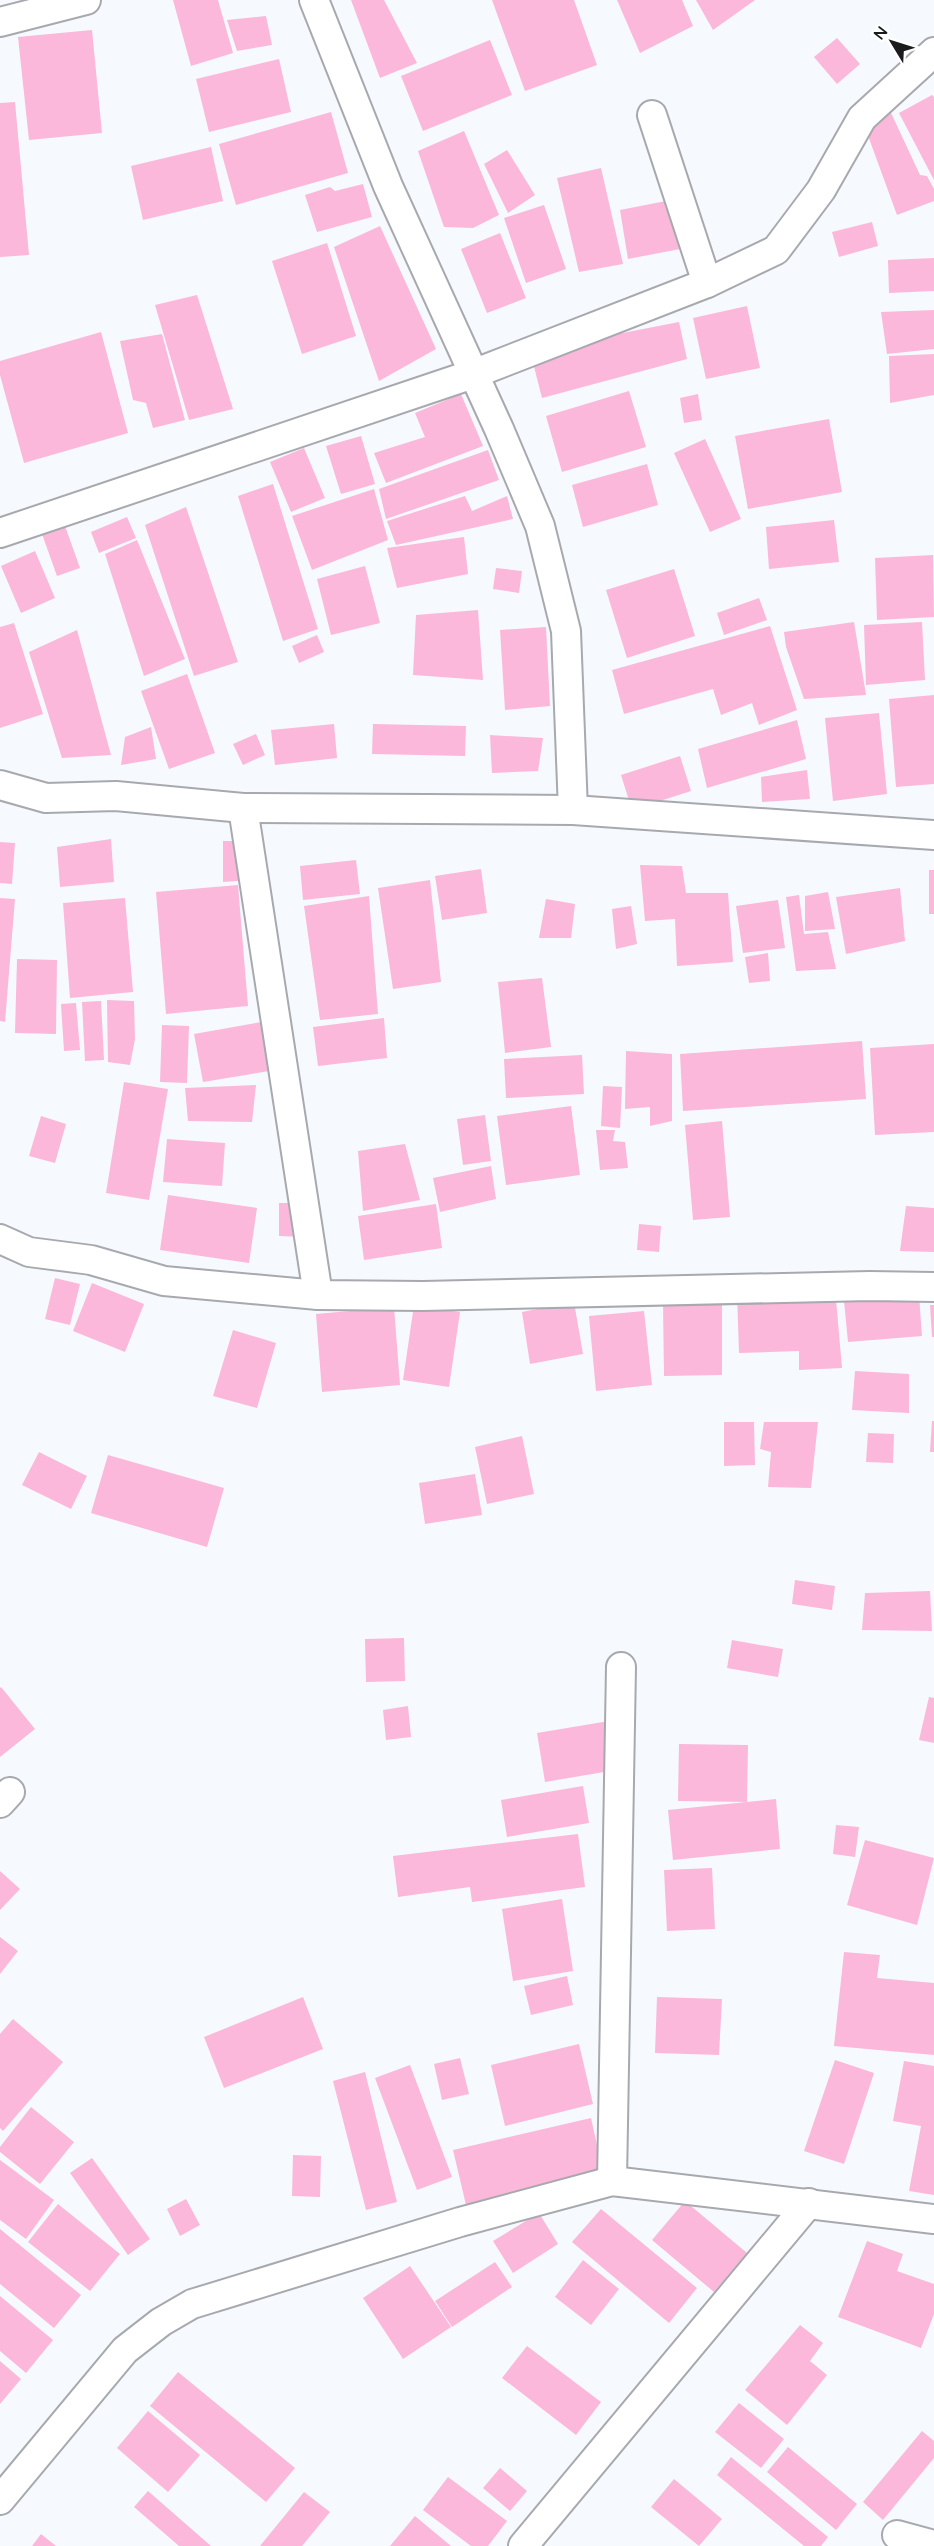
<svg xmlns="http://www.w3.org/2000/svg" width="934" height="2546" viewBox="0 0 934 2546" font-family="Quicksand,sans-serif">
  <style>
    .building { fill: #fbb8da }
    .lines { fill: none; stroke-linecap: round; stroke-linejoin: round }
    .minor-casing { stroke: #a7a9ae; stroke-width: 32 }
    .minor { stroke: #fff; stroke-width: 28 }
  </style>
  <rect width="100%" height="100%" fill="#f6fafe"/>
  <g class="building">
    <path d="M173 0H218L233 53 191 66Z"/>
    <path d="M351 0H384L417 63 380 78Z"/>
    <path d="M492 0H574L597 65 525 91Z"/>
    <path d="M617 0H682L693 26 640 53Z"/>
    <path d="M696 0H755L713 30Z"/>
    <path d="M266 16 272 45 237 51 227 20Z"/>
    <path d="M92 30 102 133 29 140 18 37Z"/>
    <path d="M837 38 860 64 837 84 814 57Z"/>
    <path d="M490 40 512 95 423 131 401 76Z"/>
    <path d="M279 59 291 112 209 132 196 79Z"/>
    <path d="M932 95 934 97V180L899 113Z"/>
    <path d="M885 100 920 175 927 176 934 189V201L897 215 859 111Z"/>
    <path d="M15 102 29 255 0 257V103Z"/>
    <path d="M331 112 348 173 236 205 219 144Z"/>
    <path d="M464 131 499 215 473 228 444 227 418 151Z"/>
    <path d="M211 147 223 201 143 220 131 166Z"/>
    <path d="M507 150 535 195 508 213 484 164Z"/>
    <path d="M601 168 623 264 579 272 557 178Z"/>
    <path d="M363 184 372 217 317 232 305 195 330 187 335 191Z"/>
    <path d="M671 200 680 249 628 259 620 210Z"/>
    <path d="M544 205 566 269 526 283 504 218Z"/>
    <path d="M872 222 878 246 839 257 832 232Z"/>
    <path d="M380 226 436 349 379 381 334 247Z"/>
    <path d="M500 233 526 298 487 313 461 249Z"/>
    <path d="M327 243 356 336 302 354 272 261Z"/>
    <path d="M934 258V291L889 293 888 260Z"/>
    <path d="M197 295 233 409 189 420 155 305Z"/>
    <path d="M747 306 760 368 706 379 693 318Z"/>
    <path d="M934 310V349L887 354 881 312Z"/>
    <path d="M679 322 687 359 542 398 530 351Z"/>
    <path d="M101 332 128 433 24 463 0 375V361Z"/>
    <path d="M162 334 185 420 153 428 146 403 133 400 120 341Z"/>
    <path d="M934 354V395L890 403 889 356Z"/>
    <path d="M629 391 646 447 562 472 546 416Z"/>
    <path d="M461 394 483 446 386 483 374 453 425 437 415 413Z"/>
    <path d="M698 394 702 420 684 423 680 398Z"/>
    <path d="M829 419 842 492 748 509 735 436Z"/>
    <path d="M361 436 375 484 341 494 326 446Z"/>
    <path d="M705 439 741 519 710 532 674 453Z"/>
    <path d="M304 448 325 498 291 512 270 462Z"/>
    <path d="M488 450 499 480 386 519 379 489Z"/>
    <path d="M647 464 658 505 583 527 572 485Z"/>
    <path d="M273 484 318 629 283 641 238 496Z"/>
    <path d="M374 489 388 540 312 570 292 516Z"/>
    <path d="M465 496 472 511 507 496 513 519 396 545 387 521Z"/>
    <path d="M186 507 238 662 194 676 145 525Z"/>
    <path d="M127 517 136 538 99 553 91 532Z"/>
    <path d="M834 520 839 562 769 569 766 527Z"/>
    <path d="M65 526 80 568 57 576 42 534Z"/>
    <path d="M464 537 468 574 397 588 387 548Z"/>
    <path d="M137 540 185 659 144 676 105 554Z"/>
    <path d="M35 551 55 598 21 613 1 566Z"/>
    <path d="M933 555 934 617 877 620 875 558Z"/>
    <path d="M365 566 380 623 331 635 317 579Z"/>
    <path d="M496 568 522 571 519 593 493 589Z"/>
    <path d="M674 569 695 636 627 658 606 590Z"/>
    <path d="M759 598 767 620 724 635 717 613Z"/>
    <path d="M478 610 483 680 413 675 416 615Z"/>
    <path d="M854 622 866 695 804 699 786 647 784 632Z"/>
    <path d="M922 622 925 680 866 685 864 625Z"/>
    <path d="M14 623 43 714 0 728V627Z"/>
    <path d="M770 626 797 710 759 725 752 703 721 715 713 689 624 714 612 670Z"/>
    <path d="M546 627 550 706 505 710 500 630Z"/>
    <path d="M77 630 111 755 62 758 29 652Z"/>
    <path d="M317 635 324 652 299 663 292 646Z"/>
    <path d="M187 674 215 753 169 769 141 691Z"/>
    <path d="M934 695V784L896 787 889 699Z"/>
    <path d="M879 713 887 794 833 801 825 718Z"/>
    <path d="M797 720 806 759 707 788 698 749Z"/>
    <path d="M334 724 337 758 275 765 271 730Z"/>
    <path d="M373 724 466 726 465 756 372 754Z"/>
    <path d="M151 727 156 759 121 765 125 737Z"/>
    <path d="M256 734 265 755 243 765 233 744Z"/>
    <path d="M490 735 543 738 538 771 492 773Z"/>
    <path d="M680 756 691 791 632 810 621 775Z"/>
    <path d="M807 770 810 799 762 802 761 777Z"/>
    <path d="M111 839 114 882 60 887 57 847Z"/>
    <path d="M223 841H239L238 881 223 882Z"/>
    <path d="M0 842 15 843 12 884 0 883Z"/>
    <path d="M356 860 360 894 303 900 300 866Z"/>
    <path d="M640 865 682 866 686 893H728L733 962 677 966 675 919 645 921Z"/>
    <path d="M481 869 487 913 442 920 435 876Z"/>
    <rect x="929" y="870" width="5" height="44"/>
    <path d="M430 880 441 982 393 989 378 888Z"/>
    <path d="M238 885 248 1006 166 1014 156 892Z"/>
    <path d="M900 888 905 941 846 954 836 897Z"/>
    <path d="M828 892 835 929 805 931V896Z"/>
    <path d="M799 895 804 934 828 932 836 969 796 971 786 897Z"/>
    <path d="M369 896 378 1014 320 1020 304 906Z"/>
    <path d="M0 898 15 899 5 1022 0 1021Z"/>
    <path d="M125 898 133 992 70 998 63 903Z"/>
    <path d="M546 899 575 904 571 938H539Z"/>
    <path d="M778 900 785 948 743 953 736 906Z"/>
    <path d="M631 906 637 944 616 949 612 909Z"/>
    <path d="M768 953 770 981 749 983 745 957Z"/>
    <path d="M17 959 57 960 56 1034 15 1033Z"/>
    <path d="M542 978 551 1047 505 1053 498 982Z"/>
    <path d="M107 1000 134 1001 135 1039 130 1065 108 1062Z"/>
    <path d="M101 1001 104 1060 85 1061 82 1002Z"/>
    <path d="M76 1003 80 1050 64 1051 61 1004Z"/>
    <path d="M384 1018 387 1058 318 1066 313 1027Z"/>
    <path d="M261 1022 269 1071 203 1082 194 1034Z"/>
    <path d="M162 1025 189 1026 187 1083 160 1082Z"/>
    <path d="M862 1041 866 1099 683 1111 680 1054Z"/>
    <path d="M934 1044V1132L875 1135 870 1048Z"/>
    <path d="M626 1051 672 1054V1121L650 1126V1107L625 1109Z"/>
    <path d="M582 1055 584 1094 506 1098 504 1059Z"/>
    <path d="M124 1082 168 1089 149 1200 106 1193Z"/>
    <path d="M256 1085 252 1122 188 1121 185 1088Z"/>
    <path d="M603 1086 622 1087 620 1128 601 1126Z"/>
    <path d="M571 1106 580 1175 506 1185 497 1116Z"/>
    <path d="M485 1115 491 1161 463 1165 457 1119Z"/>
    <path d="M41 1116 66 1124 55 1163 29 1156Z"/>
    <path d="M722 1121 730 1217 693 1220 685 1125Z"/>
    <path d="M596 1130H615L613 1141 625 1142 628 1168 600 1170Z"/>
    <path d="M167 1139 225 1143 222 1186 163 1182Z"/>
    <path d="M405 1144 420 1200 363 1211 358 1151Z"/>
    <path d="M491 1166 496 1199 440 1212 433 1178Z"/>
    <path d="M168 1195 257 1208 249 1263 160 1250Z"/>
    <path d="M279 1203H303L302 1237 279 1236Z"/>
    <path d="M436 1204 442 1248 364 1260 358 1216Z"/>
    <path d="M906 1206 934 1208V1252L900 1251Z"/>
    <path d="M639 1224 661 1226 659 1252 637 1250Z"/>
    <path d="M55 1278 80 1284 70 1325 45 1319Z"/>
    <path d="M92 1283 144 1304 125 1352 73 1331Z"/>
    <path d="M737 1293 836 1299 842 1368 799 1370V1351L739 1353Z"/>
    <path d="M919 1295 922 1336 848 1342 844 1301Z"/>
    <path d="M574 1302 583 1354 530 1364 522 1312Z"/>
    <path d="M722 1302V1375L664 1376 663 1303Z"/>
    <path d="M414 1305 460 1312 449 1387 403 1380Z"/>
    <path d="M930 1305H934V1337H932Z"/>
    <path d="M394 1307 400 1385 322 1392 316 1314Z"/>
    <path d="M644 1311 652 1385 596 1391 589 1316Z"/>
    <path d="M233 1330 276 1343 257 1408 213 1396Z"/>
    <path d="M855 1371 909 1374V1413L852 1410Z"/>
    <path d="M932 1421H934V1452H930Z"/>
    <path d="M724 1422H754L755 1465 724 1466Z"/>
    <path d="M764 1422H818L811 1488 768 1487 771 1452 760 1449Z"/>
    <path d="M868 1433 894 1434 893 1463 866 1462Z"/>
    <path d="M522 1436 534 1494 487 1504 475 1447Z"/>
    <path d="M39 1452 87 1476 71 1509 22 1485Z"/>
    <path d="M108 1455 224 1488 207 1547 91 1513Z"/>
    <path d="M475 1474 482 1515 425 1524 419 1483Z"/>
    <path d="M795 1580 835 1586 832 1610 792 1604Z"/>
    <path d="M930 1591 932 1631 862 1630 865 1593Z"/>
    <path d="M404 1638 405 1681 366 1682 365 1639Z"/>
    <path d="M732 1640 783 1649 778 1677 727 1668Z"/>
    <path d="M1 1687 35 1729 0 1757V1688Z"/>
    <path d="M929 1697 934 1698V1743L919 1740Z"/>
    <path d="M408 1706 411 1737 386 1740 383 1710Z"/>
    <path d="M609 1721 616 1770 545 1782 537 1733Z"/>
    <path d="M679 1744 748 1745 747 1802 678 1801Z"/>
    <path d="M583 1786 589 1823 507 1837 501 1800Z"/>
    <path d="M776 1799 780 1849 673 1860 668 1810Z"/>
    <path d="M836 1825 859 1827 855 1857 833 1854Z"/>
    <path d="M578 1834 585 1887 472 1902 470 1887 398 1897 393 1856Z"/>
    <path d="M865 1840 934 1858 917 1925 847 1905Z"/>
    <path d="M712 1868 715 1929 667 1931 664 1870Z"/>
    <path d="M0 1871 20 1889 0 1910Z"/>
    <path d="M562 1899 573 1971 513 1981 502 1909Z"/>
    <path d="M0 1937 18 1951 0 1974Z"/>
    <path d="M844 1952 880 1955 877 1978 934 1983V2055L834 2046Z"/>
    <path d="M567 1976 573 2005 531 2015 524 1986Z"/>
    <path d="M303 1997 323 2049 224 2088 204 2037Z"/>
    <path d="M657 1997 722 1999 719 2055 655 2053Z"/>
    <path d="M13 2019 63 2062 3 2131 0 2128V2034Z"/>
    <path d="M579 2044 593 2104 505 2126 491 2065Z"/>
    <path d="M460 2058 469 2094 442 2100 434 2064Z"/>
    <path d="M835 2060 874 2073 844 2164 804 2151Z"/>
    <path d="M904 2061 934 2066V2195L909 2191 921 2126 893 2121Z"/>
    <path d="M410 2065 452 2177 417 2190 375 2078Z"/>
    <path d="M365 2072 397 2202 366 2210 333 2081Z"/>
    <path d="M31 2107 74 2142 40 2184 0 2152V2147Z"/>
    <path d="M591 2118 603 2172 466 2205 453 2150Z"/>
    <path d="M293 2155 321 2156 320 2197 292 2196Z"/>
    <path d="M92 2158 150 2239 128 2255 70 2173Z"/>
    <path d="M0 2160 54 2200 26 2239 0 2220Z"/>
    <path d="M186 2199 200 2225 180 2236 167 2209Z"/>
    <path d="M685 2201 747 2253 714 2292 652 2240Z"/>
    <path d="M58 2204 120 2254 90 2291 28 2242Z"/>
    <path d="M601 2209 697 2288 669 2323 572 2242Z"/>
    <path d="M539 2213 558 2244 513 2273 493 2241Z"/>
    <path d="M0 2229 81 2295 54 2328 0 2284Z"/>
    <path d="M867 2241 903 2254 897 2271 934 2284V2314L921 2348 838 2317Z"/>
    <path d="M583 2260 619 2289 591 2325 555 2297Z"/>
    <path d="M495 2262 512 2287 452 2327 435 2301Z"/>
    <path d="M410 2266 451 2327 403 2359 363 2298Z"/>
    <path d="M0 2296 53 2340 26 2373 0 2351Z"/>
    <path d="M800 2325 823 2343 810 2361 827 2375 787 2425 745 2390Z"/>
    <path d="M527 2346 601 2402 576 2435 502 2378Z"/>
    <path d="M0 2361 21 2379 0 2404Z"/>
    <path d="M178 2372 295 2468 266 2502 150 2406Z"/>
    <path d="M739 2403 784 2439 761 2468 715 2432Z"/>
    <path d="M148 2411 200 2455 168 2492 117 2448Z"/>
    <path d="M922 2431 934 2441V2458L883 2520 863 2502Z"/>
    <path d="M788 2447 857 2504 836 2530 767 2472Z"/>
    <path d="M731 2457 828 2537 821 2546H804L717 2475Z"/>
    <path d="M500 2468 527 2491 510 2511 483 2488Z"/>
    <path d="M448 2477 507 2521 488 2546H471L423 2510Z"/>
    <path d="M674 2479 722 2519 699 2546 651 2507Z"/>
    <path d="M148 2491 211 2546H179L134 2507Z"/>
    <path d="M304 2492 330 2512 302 2546H260Z"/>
    <path d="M415 2516 451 2546H390Z"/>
    <path d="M41 2534 56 2546H32Z"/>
  </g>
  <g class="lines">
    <defs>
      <g id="minor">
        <path d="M314 0 388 186 499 429 540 526 566 631 573 810"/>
        <path d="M0 22 86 0"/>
        <path d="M707 283 776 250 821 190 862 118 934 52"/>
        <path d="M0 533 473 374 707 283 652 115"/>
        <path d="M0 785 46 798 116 796 243 808 573 810 934 835"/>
        <path d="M243 808 318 1295"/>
        <path d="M0 1239 29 1252 91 1260 164 1281 318 1295 423 1296 870 1286 934 1287"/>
        <path d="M0 1803 10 1792"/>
        <path d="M612 2181 621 1667"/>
        <path d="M0 2500 125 2350 161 2322 192 2304 460 2222 612 2181 934 2219"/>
        <path d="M897 2535 934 2545"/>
        <path d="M523 2546 809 2203"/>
      </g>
    </defs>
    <use href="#minor" class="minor-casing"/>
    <use href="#minor" class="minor"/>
  </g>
  <g transform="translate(892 42) rotate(308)" stroke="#ffffff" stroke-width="4.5" paint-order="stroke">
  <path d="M0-4.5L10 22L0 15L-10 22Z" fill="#1a1b1c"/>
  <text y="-9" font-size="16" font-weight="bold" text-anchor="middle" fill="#1a1b1c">N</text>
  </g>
</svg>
